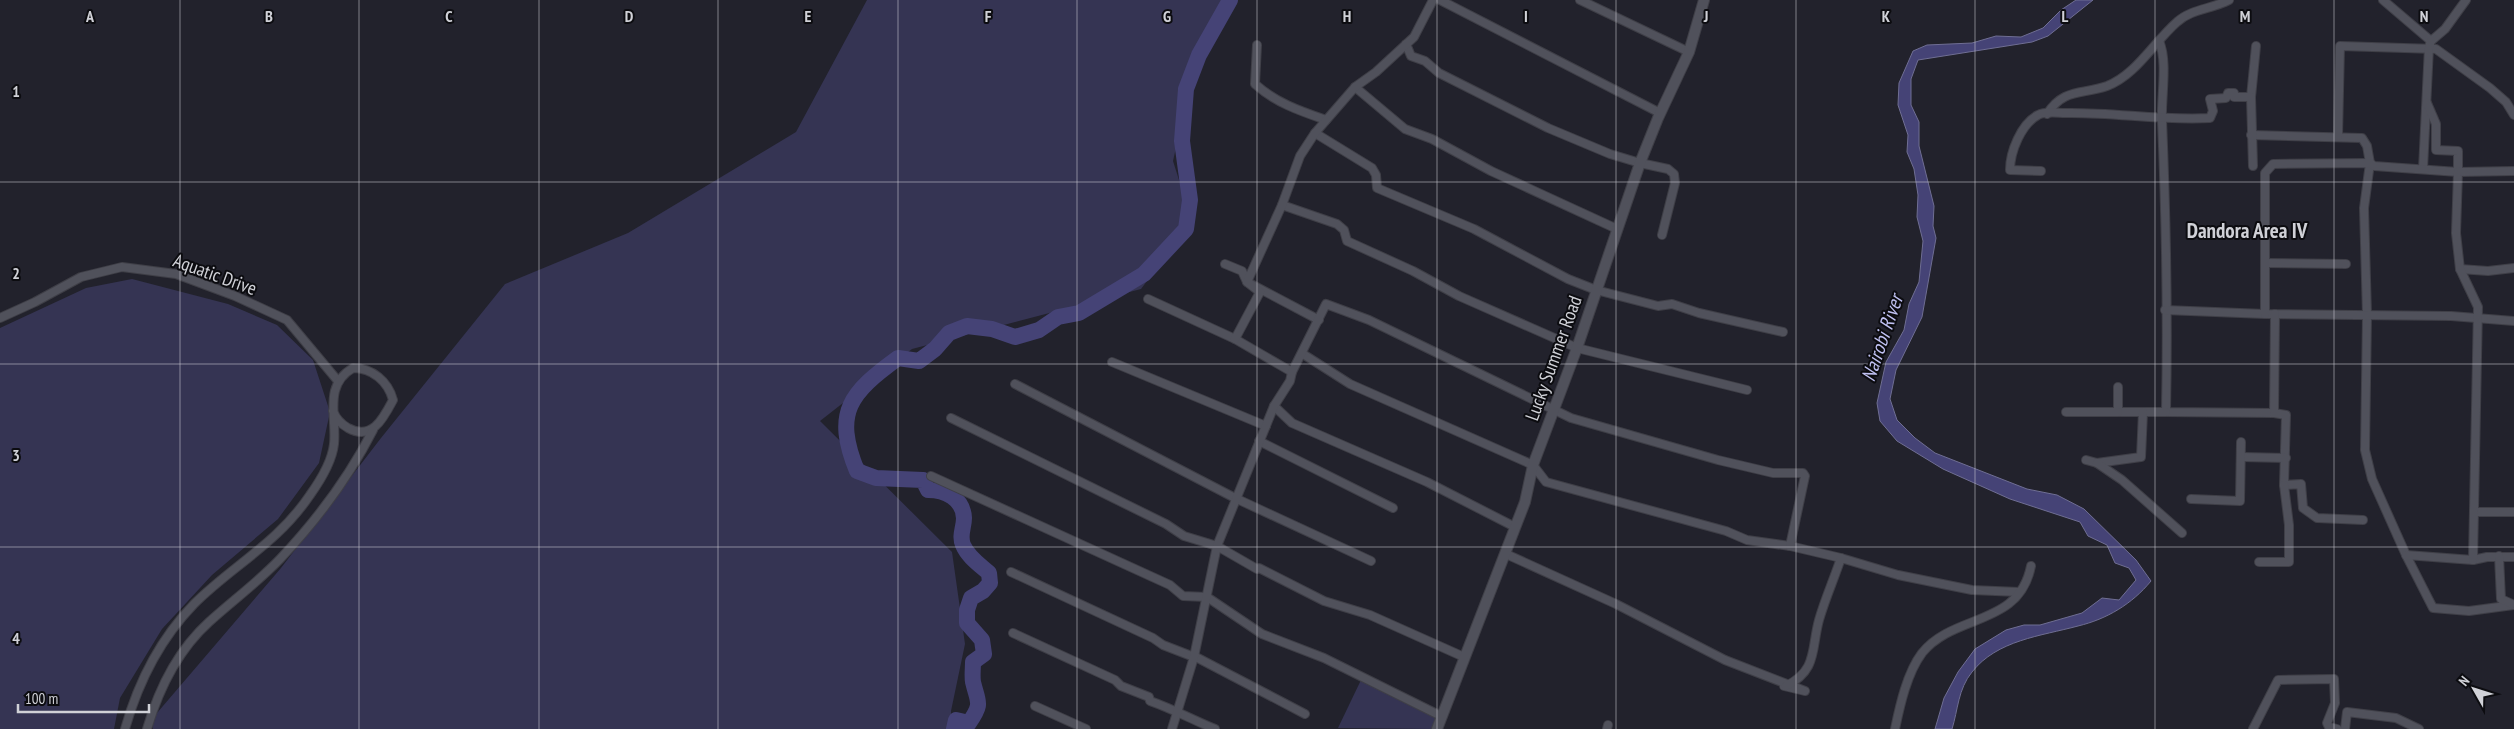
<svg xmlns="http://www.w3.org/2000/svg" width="2514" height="729" viewBox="0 0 2514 729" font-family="'PT Sans Narrow',sans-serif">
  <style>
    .green { fill: #353453 }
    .water { fill: #454376; stroke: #6f6e93 }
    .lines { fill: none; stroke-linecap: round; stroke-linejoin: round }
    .river { stroke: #454376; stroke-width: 16 }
    .minor-casing { stroke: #3f3f47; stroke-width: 10 }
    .tertiary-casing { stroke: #3f3f47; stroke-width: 12 }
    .minor { stroke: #50515b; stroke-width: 8 }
    .tertiary { stroke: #50515b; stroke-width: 10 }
    .grid { fill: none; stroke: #d0d1d7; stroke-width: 1; stroke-opacity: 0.55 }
    .labels { text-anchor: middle; stroke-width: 4; stroke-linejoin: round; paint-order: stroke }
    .street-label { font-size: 19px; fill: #d0d1d7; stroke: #0c0c10 }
    .water-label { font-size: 20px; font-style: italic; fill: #c0c1f2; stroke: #0c0c10 }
    .quarter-label { font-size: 21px; font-weight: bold; fill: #d0d1d7; stroke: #0c0c10 }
    .grid-label { font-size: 16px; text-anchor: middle; font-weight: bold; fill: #d0d1d7; stroke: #0c0c10; stroke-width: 4; stroke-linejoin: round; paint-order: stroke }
  </style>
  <rect width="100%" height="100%" fill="#22222c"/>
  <g class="green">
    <path d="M867 0H1231L1200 40 1173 161 1192 221 1141 289 912 349 820 421 952 552 965 644 951 711V729H153L151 720 281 568 381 438 505 284 628 233 796 132Z"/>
    <path d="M132 279 228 304 277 325 313 360 330 412 319 463 278 519 212 575 162 629 120 698 114 729H0V328L86 288Z"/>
    <path d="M1361 680 1439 715 1434 729 1338 728Z"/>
  </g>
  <path class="water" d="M2076 0H2093L2048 36 2032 42 1918 60 1911 79V105L1919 122V146L1934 206 1933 226 1936 238 1922 317 1896 370 1890 399 1897 420 1915 438 1935 453 2027 489 2057 495 2084 509 2136 560 2151 581C2132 604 2107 619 2078 626 2041 636 1997 640 1972 672 1958 689 1958 710 1952 729H1935L1944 698 1958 672 1975 649 2006 630 2024 625H2040L2082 613 2102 598 2119 600 2136 580 2129 568 2115 563 2107 545 2088 536 2080 522 2010 499 1943 469 1897 441 1880 421 1877 403 1886 362 1904 330 1909 304 1919 282 1923 241 1917 217 1918 195 1914 169 1907 152 1908 135 1898 105 1899 83 1913 51 1927 45 1972 43 1996 36 2021 37 2043 28 2061 10Z"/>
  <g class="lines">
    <path class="river" d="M954 729 956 720 969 723C983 703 978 703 973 682 972 676 973 668 973 662L984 654 982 640 967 623V610L971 598 983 591 990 583 989 573C980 565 968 557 963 545 959 535 964 528 964 518 963 498 945 490 928 490L923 480 876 478 857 471C833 412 850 393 898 358L919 361 935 349 949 333 967 326 992 329 1015 337 1039 330 1058 317 1079 313 1144 274 1186 229 1190 200 1182 141 1186 89 1199 55 1230 0"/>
    <defs>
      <g id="minor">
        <path d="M1440 0 1660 113"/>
        <path d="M1580 0 1689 52"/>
        <path d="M2383 0 2431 41"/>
        <path d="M2159 41C2168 61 2161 97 2162 120 2166 217 2168 315 2166 412L2274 413"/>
        <path d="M1406 44 1411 56 1425 61 1439 73 1548 128 1610 154 1640 163 1668 169 1674 174 1675 183 1662 235"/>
        <path d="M1257 45 1255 84C1276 103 1300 111 1326 120"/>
        <path d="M1355 87 1405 129 1432 139 1491 171 1617 229"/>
        <path d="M2251 97 2256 46"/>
        <path d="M2047 114C2064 88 2081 95 2107 86 2136 75 2154 42 2177 22 2191 9 2212 9 2229 0"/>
        <path d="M1315 133 1372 168 1376 175 1377 188 1474 229 1568 279 1596 290 1658 306 1672 304 1699 313 1783 332"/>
        <path d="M2251 135 2362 138 2367 146 2370 163 2364 208 2367 315 2365 450 2372 479 2406 555 2433 608 2469 611 2514 605"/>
        <path d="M2338 136 2340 46 2436 49 2490 88 2506 102 2514 115"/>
        <path d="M2423 169 2429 47 2431 41 2445 29 2466 0"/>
        <path d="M2041 171 2010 170C2010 152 2021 124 2038 115 2045 111 2057 113 2065 113 2114 112 2162 121 2210 118L2213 111 2210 99 2226 98 2228 93H2234V97H2251L2253 166"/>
        <path d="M1282 205 1337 224 1344 230 1347 241 1413 271 1459 296 1577 348 1747 390"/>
        <path d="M2265 263 2346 264"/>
        <path d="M1225 264 1242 271 1247 282 1319 320"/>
        <path d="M2460 269 2488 271 2514 268"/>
        <path d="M1148 299 1235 339 1292 372"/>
        <path d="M2165 310 2265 314 2451 316 2514 321"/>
        <path d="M2265 314V173L2273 164 2370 163 2374 166 2458 172V151L2436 150V124L2427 103"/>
        <path d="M2275 314 2274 413 2286 415 2284 485 2301 484 2303 508 2317 518 2363 520"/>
        <path d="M0 318 35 302 81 277 122 267 176 274 235 296 287 320 338 381"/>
        <path d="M1235 339 1260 292 1247 282 1282 205 1300 156 1315 133 1355 87 1376 72 1414 37 1433 0"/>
        <path d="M1303 354 1350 384 1533 465 1546 482 1726 531 1747 540 1790 546 1841 558"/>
        <path d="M1112 362 1266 426"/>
        <path d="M1015 384 1235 498 1371 561"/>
        <path d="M2118 387V412H2166"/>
        <path d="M1274 406 1292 423 1427 482 1515 527"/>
        <path d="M2066 412H2118"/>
        <path d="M951 418 1166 524 1184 536 1217 546 1257 569 1259 568 1324 601 1370 615 1464 657"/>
        <path d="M1259 441 1393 508"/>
        <path d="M2242 457 2286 458"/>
        <path d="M2086 460 2097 463 2141 457 2143 412"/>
        <path d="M2097 463 2122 480 2182 533"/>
        <path d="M931 476 1170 585 1183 596 1207 597 1262 634 1324 658 1441 716"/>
        <path d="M2191 499 2240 501 2241 442"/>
        <path d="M2474 512H2514"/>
        <path d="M1506 554 1616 604 1725 660 1805 691 1784 686"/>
        <path d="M2406 555 2473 560 2487 557H2514"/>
        <path d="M2499 556 2501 599 2512 604"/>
        <path d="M2473 560 2478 307 2460 269 2456 233 2458 172 2514 171"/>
        <path d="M2259 562H2289V525L2284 485"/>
        <path d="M1011 572 1153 638 1163 645 1194 657"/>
        <path d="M1013 633 1115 680 1121 686 1149 697 1150 701C1173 709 1193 720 1215 729"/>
        <path d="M1194 656 1305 714"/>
        <path d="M1786 686C1818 670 1811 649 1819 620 1825 599 1834 579 1841 558L1898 575 1972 590 2019 592"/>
        <path d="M1035 706 1086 729"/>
        <path d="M125 729C138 683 160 639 194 604 233 565 277 544 310 495 320 481 332 462 334 444 337 417 323 385 353 368 372 368 388 381 393 400 383 419 372 441 348 428 341 424 336 419 333 411"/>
        <path d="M147 729C159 688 177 651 209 622 232 601 258 582 280 559 316 521 349 477 373 430"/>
        <path d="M1172 729 1194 657 1217 546 1274 406 1290 381 1292 372 1326 304 1369 320 1571 418 1718 460 1773 473H1803L1805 476 1790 546"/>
        <path d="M1607 729 1608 725"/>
        <path d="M1895 729C1900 705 1907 673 1922 653 1954 613 2019 627 2031 566"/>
        <path d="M2253 729 2278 680 2334 679 2335 703 2327 723 2329 727 2337 729"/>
        <path d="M2345 729 2347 712 2396 718 2419 729"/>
      </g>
      <path id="tertiary" d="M1437 729 1525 502 1533 465 1577 348 1640 163 1658 118 1689 52 1704 0"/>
    </defs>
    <use href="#minor" class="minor-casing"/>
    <use href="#tertiary" class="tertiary-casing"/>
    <use href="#minor" class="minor"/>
    <use href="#tertiary" class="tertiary"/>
  </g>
  <path class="grid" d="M180 0V729M359 0V729M539 0V729M718 0V729M898 0V729M1077 0V729M1257 0V729M1437 0V729M1616 0V729M1796 0V729M1975 0V729M2155 0V729M2334 0V729M0 182H2514M0 364H2514M0 547H2514"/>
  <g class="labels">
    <g class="street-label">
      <text transform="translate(215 274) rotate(20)" y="7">Aquatic Drive</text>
      <text transform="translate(1553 358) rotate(-70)" y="7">Lucky Summer Road</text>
    </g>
    <g class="water-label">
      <text transform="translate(1882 338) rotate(-71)" y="7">Nairobi River</text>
    </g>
    <g class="quarter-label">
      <text x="2247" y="238">Dandora Area IV</text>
    </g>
  </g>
  <g class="grid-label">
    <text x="90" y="22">A</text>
    <text x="269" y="22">B</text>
    <text x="449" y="22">C</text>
    <text x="629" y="22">D</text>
    <text x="808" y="22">E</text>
    <text x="988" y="22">F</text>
    <text x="1167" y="22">G</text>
    <text x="1347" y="22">H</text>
    <text x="1526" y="22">I</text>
    <text x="1706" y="22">J</text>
    <text x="1886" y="22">K</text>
    <text x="2065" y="22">L</text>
    <text x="2245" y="22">M</text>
    <text x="2424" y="22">N</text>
    <text x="16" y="97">1</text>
    <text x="16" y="279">2</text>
    <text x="16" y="461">3</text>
    <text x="16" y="644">4</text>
  </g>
  <g transform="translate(2474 689) rotate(309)" stroke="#0c0c10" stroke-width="4" paint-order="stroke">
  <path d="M0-4L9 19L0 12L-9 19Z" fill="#d0d1d7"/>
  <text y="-8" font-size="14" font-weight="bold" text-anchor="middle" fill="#d0d1d7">N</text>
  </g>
  <path d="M18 704v8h131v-8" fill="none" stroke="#d0d1d7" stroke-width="2.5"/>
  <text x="25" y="704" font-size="15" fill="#d0d1d7" stroke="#0c0c10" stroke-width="4" paint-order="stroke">100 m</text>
</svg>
